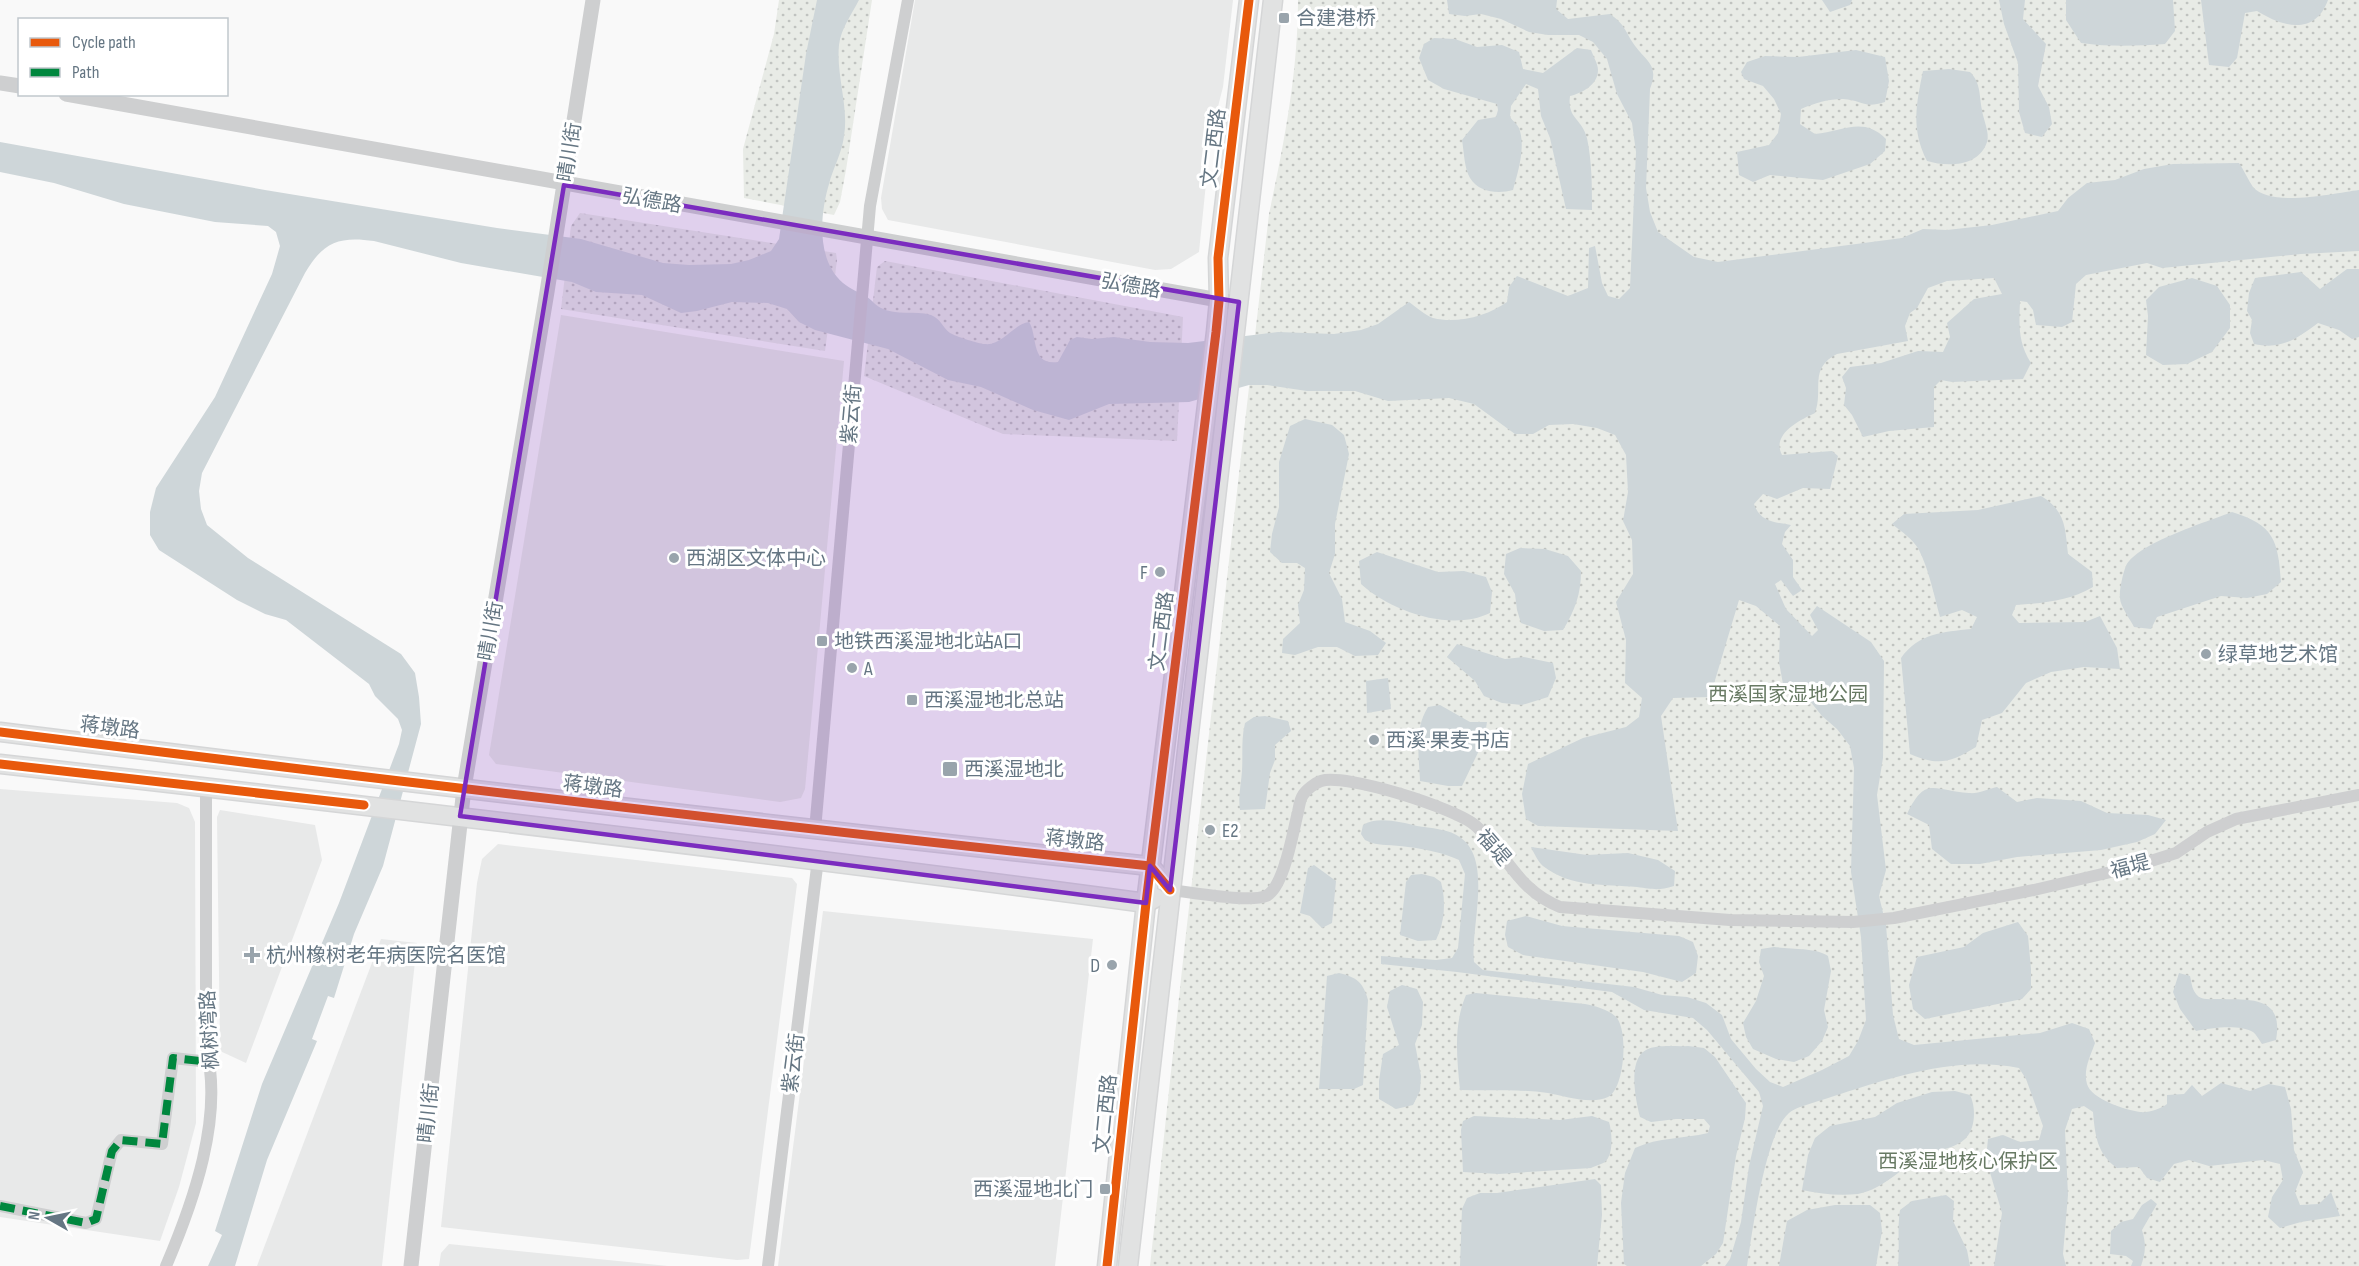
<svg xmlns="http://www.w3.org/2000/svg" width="2359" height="1266" viewBox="0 0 2359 1266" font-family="'Sofia Sans Condensed','Noto Sans SC',sans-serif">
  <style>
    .built { fill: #e8e9e9 }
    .grass { fill: url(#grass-dots) }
    .pitch { fill: #e8ebe6 }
    .water { fill: #ced6d9 }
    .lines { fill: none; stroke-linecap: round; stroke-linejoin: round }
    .secondary-casing { stroke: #d5d6d7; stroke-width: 21 }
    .minor { stroke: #cecfd0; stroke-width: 12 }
    .tertiary { stroke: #cecfd0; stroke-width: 15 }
    .secondary { stroke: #e1e2e2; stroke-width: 18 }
    .quiet { stroke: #00873e; stroke-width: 8; stroke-dasharray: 15 8; stroke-linecap: butt }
    .cycleway-casing { stroke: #fff; stroke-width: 13 }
    .cycleway { stroke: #e8590c; stroke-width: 9 }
    .marked { fill: #7b2cbf; fill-opacity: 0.2; stroke: #7b2cbf; stroke-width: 4.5; stroke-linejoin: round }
    .poi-dot { fill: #99a4ac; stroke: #fff; stroke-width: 2 }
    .labels { text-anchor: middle; stroke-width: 6; stroke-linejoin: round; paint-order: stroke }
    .poi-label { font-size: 20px; fill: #657683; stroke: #fff; text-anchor: start }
    .street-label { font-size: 20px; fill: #657683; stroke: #fff }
    .park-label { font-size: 20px; fill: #687a64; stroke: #fff }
  </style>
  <defs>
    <pattern id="grass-dots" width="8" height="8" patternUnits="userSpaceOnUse" patternTransform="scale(1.5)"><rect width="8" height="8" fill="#e8ebe6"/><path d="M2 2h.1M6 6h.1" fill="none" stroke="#c0c3c0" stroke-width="1.8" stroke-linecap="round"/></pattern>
  </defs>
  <rect width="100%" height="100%" fill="#f9f9f9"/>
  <g class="built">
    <path d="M915 0H1233L1223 87 1211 134 1199 252 1171 269 1155 270 888 220 882 209 881 198Z"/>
    <path d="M0 789 177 803 189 808 195 822 196 1123 179 1187 160 1241 0 1217Z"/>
    <path d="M220 810 315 825 322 860 246 1063 220 1051 217 817Z"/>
    <path d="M498 844 792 878 797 884 749 1259 737 1260 441 1227 477 883 482 859Z"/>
    <path d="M823 911 1093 939 1055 1266H778Z"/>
    <path d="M381 939 417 943 382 1266H257Z"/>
    <path d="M449 1244 668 1266H439L441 1253Z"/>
  </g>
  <g class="grass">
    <path d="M779 0H872L846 170 840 202 834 215 744 198 743 149 774 34Z"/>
    <path d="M1298 0H2359V1266H1150L1185 942 1269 214C1284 144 1298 72 1298 0Z"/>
    <path d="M580 213 836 253 837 260 825 351 561 309 571 226Z"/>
    <path d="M885 261 1183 317 1177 441 1003 434 864 376 877 267Z"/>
  </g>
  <path class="pitch" d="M561 315 844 361 805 789 801 798 780 802 496 764 489 755Z"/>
  <g class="water">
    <path d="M817 0H859C852 14 841 28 839 45 836 76 849 106 844 136 842 153 833 168 829 184 820 214 816 260 843 283 850 289 859 292 867 297 872 300 876 306 881 308 897 316 914 310 931 315 941 319 942 327 950 333 955 336 979 344 985 344 1002 346 1013 324 1029 322 1038 335 1030 366 1058 362L1070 340 1077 337 1092 339 1114 337 1150 342 1188 343 1278 332 1334 334 1361 330 1378 324 1409 302C1416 307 1425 315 1433 318 1457 324 1488 316 1507 302L1509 287 1517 276 1568 296 1588 288 1589 248 1595 246 1602 283 1608 296 1619 299 1630 288 1636 152 1632 123 1617 94 1607 59 1593 42 1579 35H1548L1529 32 1501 19 1481 14 1465 16 1449 14 1447 0H1557L1556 9 1568 19 1610 14C1625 25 1624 29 1633 43 1645 61 1660 64 1650 89L1646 188 1650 212 1658 232 1694 257 1718 262 1902 238 1923 229 1947 230 1992 225 2058 211 2068 198 2087 183 2115 180 2144 169 2173 164 2239 163C2244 170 2248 180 2253 187 2271 208 2335 193 2359 190V251L2301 254 2162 268 2147 263 2086 275 2076 284 2072 322 2062 327 2036 325 2033 310 2027 302 2020 301C2019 325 2018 343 2031 363L2023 379 1952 382 1941 380 1934 387V427L1889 431 1863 437 1852 415 1844 405 1846 388 1842 377 1850 367 1881 363 1918 351 1943 352 1950 337 1947 323 1974 299 2002 294 1994 278 1947 281 1928 288 1917 308 1910 313 1905 326 1908 341 1837 354C1808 369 1824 389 1815 413 1800 420 1771 434 1782 455L1832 451 1838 456 1830 489 1803 488 1777 499 1763 494 1754 504C1760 522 1774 522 1791 525L1785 532 1782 544 1793 560V577L1802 590 1793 596 1781 580 1775 584 1786 609 1812 636 1818 630 1810 615 1817 606 1871 642 1884 661 1883 758 1877 795 1886 870 1879 896 1886 925 1893 1015 1899 1039 1914 1045 2040 1033 2072 1023 2089 1029 2095 1043C2090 1057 2083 1070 2087 1084 2091 1099 2126 1110 2140 1112 2149 1113 2160 1109 2167 1104V1095L2184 1094 2192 1085 2202 1096 2221 1083 2250 1091 2269 1084 2285 1087 2291 1109 2294 1150 2303 1172 2295 1192 2300 1205 2319 1204 2331 1192 2340 1216 2301 1222 2280 1228 2268 1217 2272 1197 2283 1180 2280 1164 2263 1160 2209 1166 2189 1160 2174 1164 2160 1182 2147 1178 2139 1167 2117 1168C2097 1154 2095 1135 2093 1112L2084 1106 2072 1109 2065 1130 2068 1195 2063 1254 2066 1266H1994L2002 1213 1986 1159 1988 1139 2003 1135 2020 1142 2039 1140 2043 1126 2026 1079 2019 1068C1956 1055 1890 1078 1831 1097 1821 1101 1797 1106 1789 1113 1765 1133 1752 1234 1747 1266H1725L1730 1259 1741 1222 1749 1166 1763 1106 1759 1092 1707 1030 1693 1018 1644 1010 1612 992 1457 972 1381 964V956L1436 960 1452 958 1458 948 1465 874 1459 860C1443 853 1426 849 1408 847 1393 844 1378 847 1365 840L1361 834 1363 825C1377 816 1401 822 1417 826 1430 828 1450 829 1461 838 1493 861 1470 929 1474 962L1483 970 1634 987 1662 995 1687 997 1706 1003 1722 1015 1731 1039 1756 1069 1770 1082 1783 1087 1822 1070 1849 1056 1858 1041 1866 1020 1861 937 1851 872 1854 768 1850 746 1837 729 1822 716 1802 691 1783 684 1779 662 1780 626 1756 606 1739 600 1710 697 1673 698 1661 716 1678 831 1538 826 1526 819 1522 794 1528 764 1583 738 1626 727 1639 717 1642 698 1625 683 1626 640 1616 602 1633 574 1632 540 1623 521 1628 492 1626 455 1615 435 1597 428 1573 424 1549 425 1533 434H1515L1474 404 1449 398 1388 401 1355 391H1307L1267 385H1249L1189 402 1109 404 1069 420 1033 410 981 387 948 380 888 349 815 330 799 322 787 309 768 303 732 302 697 311 681 313 642 295 596 292 572 282 461 263 374 241C339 236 323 242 305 273L202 473 199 491 201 509 207 525 248 558 401 654 415 673 419 697 421 724 383 866 354 934 334 998 328 996 312 1039 317 1041 267 1160 235 1266H208L222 1235 215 1231 262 1084 339 903 399 744 402 730 398 719 375 696 369 684 286 620 265 614 237 600 159 550 150 535V512L156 488 215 397 272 274 280 246 276 232 268 226 215 222 124 204 54 183 0 172V142L265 190 497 228 581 239 663 263 689 265 731 264 749 260 771 251 779 239 806 54Z"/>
    <path d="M1822 0H1852L1850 5 1830 12Z"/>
    <path d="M1999 0H2025L2023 19 2046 44 2038 86 2049 107 2052 124 2042 137 2025 133 2019 112 2018 63 2004 24Z"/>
    <path d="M2066 0H2173L2175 31 2165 44C2137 46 2109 47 2081 43L2066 20Z"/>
    <path d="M2201 0H2328C2315 36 2283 27 2257 11L2245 13 2237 58 2229 67 2209 65Z"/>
    <path d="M1434 38 1455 39 1477 47 1502 45 1519 52 1523 69 1543 73 1577 48 1591 50C1593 56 1598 64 1598 70 1598 85 1582 93 1570 96 1567 119 1582 118 1587 138 1592 162 1592 186 1592 210L1566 209 1550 138 1541 116 1538 89 1526 84 1511 106 1510 117C1512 120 1517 124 1519 128 1526 147 1518 172 1513 190 1499 194 1479 193 1470 178 1464 168 1464 151 1462 140L1478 120 1496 117 1498 110 1497 104 1444 89 1428 80 1419 58 1424 44Z"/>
    <path d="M1856 50 1885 57 1889 81 1885 102C1863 109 1862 100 1843 99 1828 99 1815 103 1801 109L1800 124 1815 134C1843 131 1864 116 1886 139L1885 151 1870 164 1823 180 1770 175 1753 182 1739 175 1737 152 1769 145 1778 133 1781 114 1774 99 1763 86 1744 79 1741 72 1747 62 1765 56 1798 57Z"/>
    <path d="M1949 69 1970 72C1981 83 1979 95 1982 110 1983 119 1990 133 1987 142 1979 167 1947 167 1927 161 1911 129 1916 105 1923 71Z"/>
    <path d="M2347 269H2359V337L2352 339 2339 330 2318 323C2296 339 2282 350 2254 344L2250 333 2252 320 2247 311 2249 293 2255 278 2301 272 2320 289Z"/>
    <path d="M2192 278 2217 286 2230 305V328L2212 352 2187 364 2163 365 2146 355 2148 316 2146 300 2159 287Z"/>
    <path d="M1305 419 1332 425 1344 435 1349 454 1335 524V554L1329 573 1342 599 1345 622 1370 631 1386 643 1378 655 1355 656 1337 647H1318L1295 655 1282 653 1283 639 1300 623 1298 605 1304 590 1305 568 1297 563H1282L1270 552 1272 534 1279 507V462L1290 426Z"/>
    <path d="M2041 496C2066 511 2065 528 2068 554L2092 572 2093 587C2070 601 2043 603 2016 605L2012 615 2019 623 2085 622 2100 616 2117 648 2120 669 2084 667 2051 672 2026 683 2002 713 1982 720 1976 747C1950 763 1938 766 1910 754L1901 658C1919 633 1943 632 1971 629L1977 617 1962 610 1940 617C1934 595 1929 570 1919 550 1913 539 1902 532 1892 524L1904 514 1978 510Z"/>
    <path d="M2232 512C2274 525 2278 540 2281 582L2267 594 2247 598 2221 596 2157 617 2151 629 2134 627C2130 619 2120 606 2120 598 2119 590 2123 573 2126 566 2137 543 2207 522 2232 512Z"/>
    <path d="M1520 548 1545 549 1568 556 1581 571C1581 594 1575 610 1563 630L1544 631 1521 623 1517 610 1515 594 1504 574 1506 554Z"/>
    <path d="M1377 552 1438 572 1464 571 1486 577 1492 592 1490 613C1451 632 1392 612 1361 584L1359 561Z"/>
    <path d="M1457 644 1505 659 1524 657 1553 663 1556 678 1548 697 1522 705 1502 703 1484 696 1475 681 1447 657Z"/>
    <path d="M1388 678 1391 709 1367 713 1366 681Z"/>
    <path d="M1440 705 1470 722H1487L1484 740 1462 786H1448L1420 781C1419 756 1414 729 1428 707Z"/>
    <path d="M1265 716 1288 721 1291 731 1275 745V760L1270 773 1265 809 1240 810C1238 796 1241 785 1242 771 1243 754 1241 739 1245 723L1254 717Z"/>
    <path d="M1997 787 2017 802 2037 798 2081 801 2107 813 2148 815 2166 820 2155 834 2137 842 2101 850 2017 857 1980 864H1951L1932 849 1929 825 1907 814C1926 775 1933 791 1969 793 1978 794 1988 789 1997 787Z"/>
    <path d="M1531 847 1587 855 1628 853 1658 860 1675 871 1674 886C1658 891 1653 889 1637 887 1605 884 1571 888 1543 866 1538 862 1534 853 1531 847Z"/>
    <path d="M1314 865 1336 881 1332 923 1322 928 1310 916 1300 913 1308 868Z"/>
    <path d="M1422 874 1434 877 1441 882C1446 901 1445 922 1436 940L1418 941 1400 935 1406 882 1411 875Z"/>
    <path d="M1526 916 1562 926 1679 936 1693 942 1698 956 1696 973 1682 982 1643 972 1523 955 1508 947 1505 935 1507 921Z"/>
    <path d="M2018 922 2028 936 2031 969V989L2022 999 1925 1019 1913 1009 1909 985 1917 957 1964 947 1983 933Z"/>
    <path d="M1774 947C1789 949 1818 948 1828 956L1831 971 1824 1010 1828 1027 1822 1041 1809 1056 1794 1062 1776 1059 1753 1049 1746 1037 1743 1023 1756 1001 1764 976 1759 962 1761 949Z"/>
    <path d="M1339 973C1356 977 1363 982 1368 1000L1363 1085 1354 1089H1319L1327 976Z"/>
    <path d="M2179 973 2190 976C2192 985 2192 991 2199 997 2204 1000 2211 999 2217 999 2250 1000 2284 995 2276 1040L2262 1044C2260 1041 2256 1034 2253 1032 2239 1024 2211 1028 2196 1031L2180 1009 2173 992Z"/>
    <path d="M1402 985 1417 989 1423 1002 1422 1025 1415 1044 1421 1076 1420 1091 1413 1105 1396 1109 1379 1099V1081L1383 1054 1399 1045 1387 1007 1390 991Z"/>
    <path d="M1476 993 1585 1004C1595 1006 1607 1009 1615 1016 1629 1027 1625 1089 1608 1097 1591 1105 1565 1096 1548 1093 1520 1089 1489 1091 1460 1090 1457 1059 1453 1025 1466 995Z"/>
    <path d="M1688 1046 1704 1048 1715 1057 1746 1103 1745 1118 1736 1156 1723 1243 1716 1254 1701 1266H1627L1624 1264 1621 1203 1625 1173 1635 1148C1659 1137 1683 1139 1708 1133L1710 1126 1704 1119H1676L1651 1122 1640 1117C1636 1101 1627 1060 1646 1050 1658 1044 1675 1047 1688 1046Z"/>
    <path d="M1955 1091 1970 1095C1976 1107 1976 1129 1965 1139 1956 1148 1938 1150 1926 1155 1902 1166 1885 1189 1858 1194 1839 1196 1821 1194 1802 1190L1808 1155 1815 1138 1830 1126 1875 1117 1897 1103 1932 1092Z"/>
    <path d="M1474 1116 1560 1120 1592 1116 1609 1122C1612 1132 1614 1154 1605 1162 1602 1164 1595 1166 1591 1168L1499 1174 1463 1172 1461 1130 1463 1121Z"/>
    <path d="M1595 1179 1601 1185 1602 1215 1597 1266H1460L1462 1209 1467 1198 1480 1193H1497Z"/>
    <path d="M1946 1195 1954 1201 1953 1221 1967 1250 1970 1266H1898C1900 1247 1897 1229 1900 1210L1912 1201Z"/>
    <path d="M2151 1199 2157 1204 2142 1230C2146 1243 2146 1252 2141 1266H2131L2133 1261 2126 1256 2110 1254 2111 1231 2121 1222 2133 1219 2142 1205Z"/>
    <path d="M1835 1205H1870L1880 1213 1882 1231 1876 1266H1779L1787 1221 1807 1210Z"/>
  </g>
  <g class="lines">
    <defs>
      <g id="secondary">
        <path d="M0 732C383 780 766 825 1150 866L1157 874"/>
        <path d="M0 764C382 807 764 852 1146 903L1155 898"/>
        <path d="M1107 1266 1146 903 1216 332 1219 301 1218 258 1249 0"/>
        <path d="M1128 1266 1273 0"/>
      </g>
    </defs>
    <use href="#secondary" class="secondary-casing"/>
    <g class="minor">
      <path d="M815 830 870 206 908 0"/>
      <path d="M1170 890C1191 892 1249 903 1266 896 1284 888 1293 831 1298 812 1299 807 1300 799 1303 795 1306 790 1315 783 1321 781 1345 773 1456 808 1476 826 1508 855 1517 890 1560 907L1730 920 1853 922 1894 918 2034 890 2132 867 2176 853 2207 832 2236 819 2359 795"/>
      <path d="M0 1206 86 1223 96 1219 112 1151 121 1140 162 1144 173 1058 210 1062"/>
      <path d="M166 1266C193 1203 224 1117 206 1048V787"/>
      <path d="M768 1266 818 859"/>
    </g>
    <g class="tertiary">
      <path d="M0 83 20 86"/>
      <path d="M66 94 1230 302"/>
      <path d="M411 1266 464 788 547 292 593 0"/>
    </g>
    <use href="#secondary" class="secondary"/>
    <path class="quiet" d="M0 1206 86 1223 96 1219 112 1151 121 1140 162 1144 173 1058 210 1062"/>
    <defs>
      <g id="cycleway">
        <path d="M0 732C383 780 766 825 1150 866L1170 890"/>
        <path d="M0 764 364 805"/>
        <path d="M1107 1266 1146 903 1216 332 1219 301 1218 258 1249 0"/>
      </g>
    </defs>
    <use href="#cycleway" class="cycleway-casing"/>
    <use href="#cycleway" class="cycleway"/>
  </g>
  <path class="marked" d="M564 185 1239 302 1170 890 1150 866 1146 903 460 816Z"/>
  <g class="poi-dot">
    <rect x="1278" y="12" width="12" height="12" rx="3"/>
    <circle cx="674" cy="558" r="6"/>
    <circle cx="1160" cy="572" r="6"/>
    <rect x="816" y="635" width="12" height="12" rx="3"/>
    <circle cx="2206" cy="654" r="6"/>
    <circle cx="852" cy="668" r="6"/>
    <rect x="906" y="694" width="12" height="12" rx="3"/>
    <circle cx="1374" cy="740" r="6"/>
    <rect x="942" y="761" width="16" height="16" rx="3"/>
    <circle cx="1210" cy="830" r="6"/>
    <path d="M249 946h6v6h6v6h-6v6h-6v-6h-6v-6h6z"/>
    <circle cx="1112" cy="965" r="6"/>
    <rect x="1099" y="1183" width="12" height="12" rx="3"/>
  </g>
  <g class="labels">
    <g class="poi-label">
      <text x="1296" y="25">合建港桥</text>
      <text x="686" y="565">西湖区文体中心</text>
      <text x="1148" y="579" text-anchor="end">F</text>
      <text x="834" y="648">地铁西溪湿地北站A口</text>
      <text x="2218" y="661">绿草地艺术馆</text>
      <text x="864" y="675">A</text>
      <text x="924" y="707">西溪湿地北总站</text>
      <text x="1386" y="747">西溪·果麦书店</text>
      <text x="964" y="776">西溪湿地北</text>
      <text x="1222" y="837">E2</text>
      <text x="266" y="962">杭州橡树老年病医院名医馆</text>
      <text x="1100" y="972" text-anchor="end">D</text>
      <text x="1093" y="1196" text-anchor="end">西溪湿地北门</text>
    </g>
    <g class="street-label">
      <text transform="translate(1213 148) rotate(-83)" y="7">文二西路</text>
      <text transform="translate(569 152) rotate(-81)" y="7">晴川街</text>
      <text transform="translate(652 200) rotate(10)" y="7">弘德路</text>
      <text transform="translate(1131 285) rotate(10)" y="7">弘德路</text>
      <text transform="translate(851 414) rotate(-85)" y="7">紫云街</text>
      <text transform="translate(490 631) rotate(-80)" y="7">晴川街</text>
      <text transform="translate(1161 631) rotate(-83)" y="7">文二西路</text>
      <text transform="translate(110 727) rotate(7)" y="7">蒋墩路</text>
      <text transform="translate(593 786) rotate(7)" y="7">蒋墩路</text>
      <text transform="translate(1075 840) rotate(6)" y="7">蒋墩路</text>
      <text transform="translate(1494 847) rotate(49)" y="7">福堤</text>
      <text transform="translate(2130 866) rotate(-15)" y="7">福堤</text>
      <text transform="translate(209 1030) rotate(-93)" y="7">枫树湾路</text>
      <text transform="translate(793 1063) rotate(-83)" y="7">紫云街</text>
      <text transform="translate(428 1113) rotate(-84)" y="7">晴川街</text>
      <text transform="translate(1105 1114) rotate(-84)" y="7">文二西路</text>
    </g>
    <g class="park-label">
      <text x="1788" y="701">西溪国家湿地公园</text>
      <text x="1968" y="1168">西溪湿地核心保护区</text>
    </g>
  </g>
  <rect x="18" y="18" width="210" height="78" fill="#ffffff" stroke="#c1c8cd" stroke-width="1.5"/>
  <rect x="30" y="38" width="30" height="9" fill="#e8590c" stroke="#c1c8cd" stroke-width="1.5"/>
  <text x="72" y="48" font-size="18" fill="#657683">Cycle path</text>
  <rect x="30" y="68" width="30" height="9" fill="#00873e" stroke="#c1c8cd" stroke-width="1.5"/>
  <text x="72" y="78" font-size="18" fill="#657683">Path</text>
  <g transform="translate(48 1218) rotate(279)" stroke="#ffffff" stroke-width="4.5" paint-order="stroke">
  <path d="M0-4.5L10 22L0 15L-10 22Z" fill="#657683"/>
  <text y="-9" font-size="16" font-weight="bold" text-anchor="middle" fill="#657683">N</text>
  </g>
</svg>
